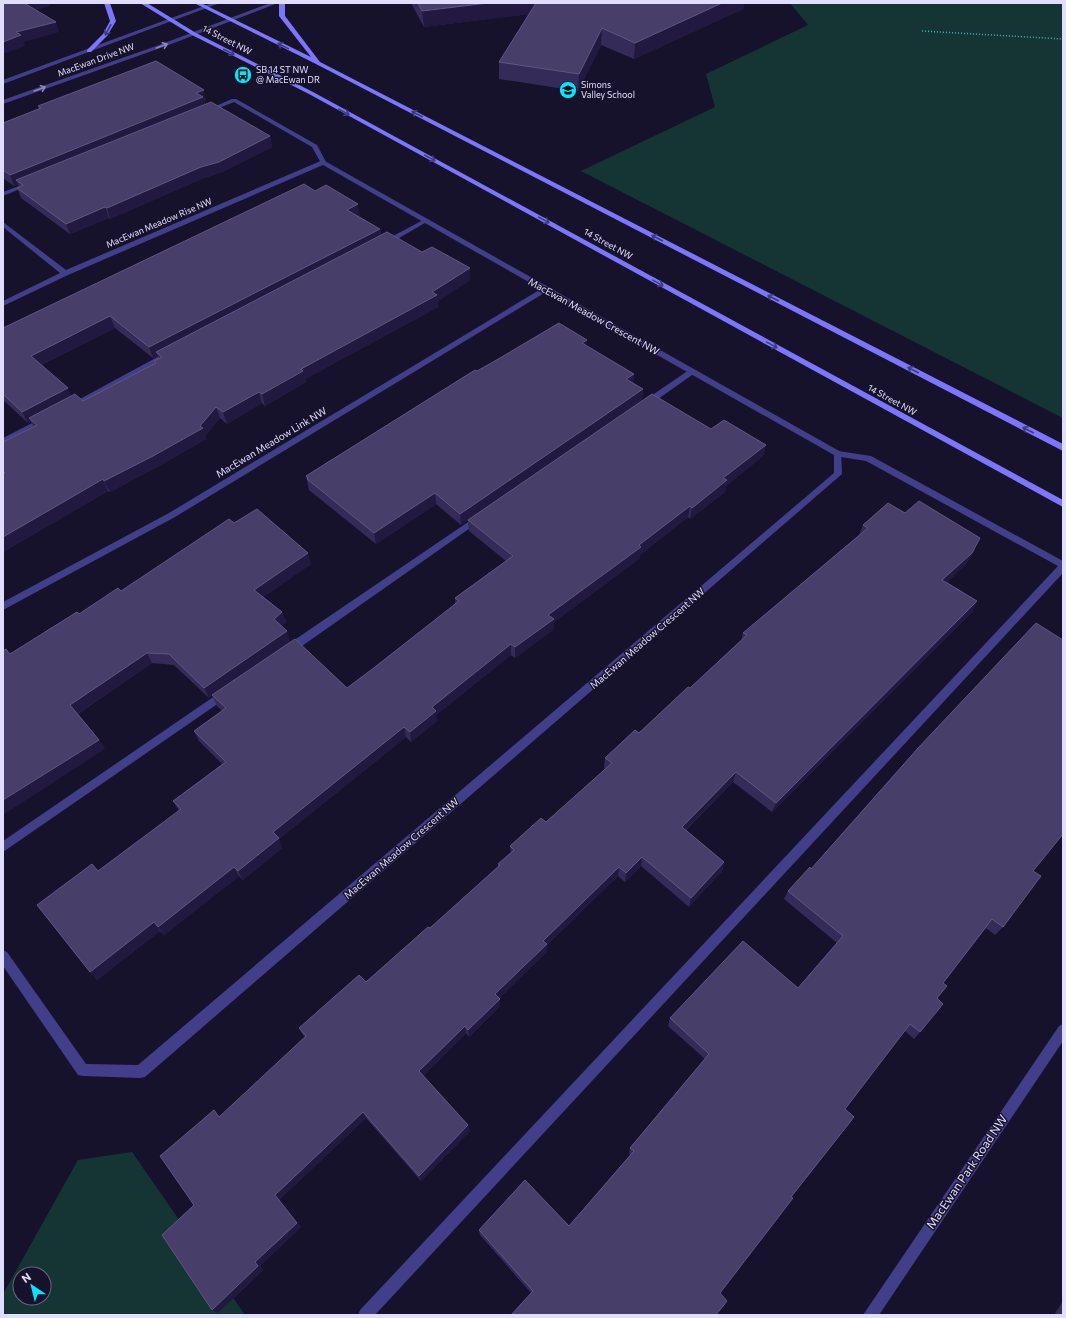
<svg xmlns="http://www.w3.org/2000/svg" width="1066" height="1318" viewBox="0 0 1066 1318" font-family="Commissioner,sans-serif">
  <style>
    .green { fill: #153535; fill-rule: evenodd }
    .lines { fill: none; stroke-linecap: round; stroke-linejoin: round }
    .path { stroke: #34bcb5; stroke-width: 1.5; stroke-dasharray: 1 2; stroke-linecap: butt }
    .service { fill: #423e89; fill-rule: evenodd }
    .minor { fill: #423e89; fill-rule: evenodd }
    .tertiary { fill: #423e89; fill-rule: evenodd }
    .secondary { fill: #7b76fc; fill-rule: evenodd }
    .wall { fill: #352b58; fill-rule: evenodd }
    .shaded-wall { fill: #21193f }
    .building { fill: #473e6a; stroke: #605781 }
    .oneway { stroke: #3f3a7f }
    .oneway2 { stroke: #8a86be }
    .labels { text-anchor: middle; stroke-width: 3; stroke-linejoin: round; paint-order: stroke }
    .far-street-label { font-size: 9px; fill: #e1ddfe; stroke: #17122b }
    .far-poi-label { font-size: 9px; fill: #e1ddfe; stroke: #17122b; text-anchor: start }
    .street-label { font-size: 10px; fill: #e1ddfe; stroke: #17122b }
    .near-street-label { font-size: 12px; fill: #e1ddfe; stroke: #17122b }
  </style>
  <rect width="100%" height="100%" fill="#17122b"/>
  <g class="green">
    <path d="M790 3H1063V418L581 171 715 107 706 74 808 25Z"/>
    <path d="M132 1152 245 1315H3V1294L78 1160ZM20 1274H44V1298H20Z"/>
  </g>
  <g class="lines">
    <path class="path" d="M922 31 1063 39"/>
    <g class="service">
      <path d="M232 99H236L317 145 326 162 321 163 312 147 234 102 209 112 204 111Z"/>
      <path d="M27 183 32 184 3 196V192Z"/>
      <path d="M425 219 430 220 387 245 380 243Z"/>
      <path d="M163 354H169L170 356 74 408 71 409 67 406Z"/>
      <path d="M692 368 696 371 695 373 648 406H642V402Z"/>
      <path d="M44 417 48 420 47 422 3 445V438Z"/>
      <path d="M838 451 871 456 1063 561V573L375 1315H358L360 1310 1058 566 866 461 835 456 834 454 835 452Z"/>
      <path d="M480 514 483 515 485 517 483 519 292 653H284L283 650 284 647Z"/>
      <path d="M225 689 229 690 230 693 229 696 3 852V841Z"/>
    </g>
    <g class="minor">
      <path d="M323 160 841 452 842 474 145 1077 140 1078 83 1076 78 1075 3 966V950L7 952 86 1064 138 1065 834 473V455L546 292 175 517 3 610V602L169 513 541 289 323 165 68 275 3 306V301L60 273 3 227V222L66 270Z"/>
      <path d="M1063 1024V1041L879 1315H863L1059 1026Z"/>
    </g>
    <g class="tertiary">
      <path d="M212 3H220L3 84V80Z"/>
      <path d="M270 3H278L166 46 3 104V100L162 44Z"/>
    </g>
    <g class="secondary">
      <path d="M104 3H110L116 21 107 36 91 52H87V50L103 34 110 21Z"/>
      <path d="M140 3H147L196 33 313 92 1063 500V507L309 94 192 35Z"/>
      <path d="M194 3H201L311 57 279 16V3H285V16L320 62 1063 444V451L316 64Z"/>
    </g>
  </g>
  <g class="wall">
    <path d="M411 3H744L743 9 634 59 601 45 578 91 499 79V62L529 14 424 27Z"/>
    <path d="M206 100 204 101 205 104 270 136 272 147 222 172 204 178 110 219 109 218 70 234 21 198 17 188 19 187 18 184 14 186 3 178V123L39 109 38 106Z"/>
    <path d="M315 191 360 216H358L380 229 381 235 470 280 438 301V307L305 379 306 382 265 406 262 403 227 424 220 418 205 436 206 439 157 467 110 492 108 491 3 552V442L33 426 31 422 28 423 3 400V328ZM115 328 153 358 158 356 159 359 154 361 155 364 83 401 72 396 41 365Z"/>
    <path d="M586 346 634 374 633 383 643 389 642 400 461 525 436 504 376 544 309 490 306 476 477 371Z"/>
    <path d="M711 429 766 445 763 456 726 486 725 492 690 519 688 517 640 555V558L554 622 553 630 515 658 511 655 436 715 437 721 411 742 406 737 279 839 282 848 243 880 239 876 164 935 160 931 97 980 90 972 98 871 179 811 173 801 222 764 199 741 194 731 222 711 217 706 212 695 209 698 174 665 152 663 78 714 99 740 105 749 10 654 79 614 121 591 234 523 311 564 263 597 282 612 286 622 281 626 290 642 347 688 375 667 455 604V598L506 561 469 531 468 520Z"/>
    <path d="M905 513 975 549 966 564 947 582 977 601 972 612 772 812 733 782 686 830 724 862 722 871 689 907 641 866 625 882 618 876 547 945V952L499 998 500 1006 469 1037 466 1033 423 1076 468 1125 470 1131 421 1181 366 1118 279 1200 301 1227 260 1266 263 1270 218 1313 194 1205 220 1117 305 1037 303 1035 299 1028 366 982 430 928 498 867V864L511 853 510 846 546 822 605 769 604 768 605 758 639 733 690 688 741 641 743 633 859 535 863 525Z"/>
    <path d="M811 869 1033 871 1003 927 995 935 986 928 943 983 937 998 920 1032 914 1039 905 1031 531 1293 480 1235 479 1230 569 1226 630 1155 629 1153 630 1148 705 1059 668 1026 670 1018 798 988 837 943 784 899 788 891Z"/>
    <path d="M1063 1301V1315H1054Z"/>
  </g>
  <g class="shaded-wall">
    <path d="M24 3H49L50 6 27 13Z"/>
    <path d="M488 3H540V13L424 27 422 11Z"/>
    <path d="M722 3H744L743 9 634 59 635 43Z"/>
    <path d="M56 22 59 32 24 42 25 46 3 54V42L16 32Z"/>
    <path d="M602 28 601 45 578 91 579 74Z"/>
    <path d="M204 90 206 100 204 101 206 108 16 180 18 184 14 186 10 175Z"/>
    <path d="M270 136 272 147 222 172 204 178 110 219 107 208Z"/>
    <path d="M358 204 360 216 348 221 347 210Z"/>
    <path d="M105 207 109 218 70 234 66 224Z"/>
    <path d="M380 229 381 240 156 352 158 356 153 358 149 347Z"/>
    <path d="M470 268V280L438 301V307L305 379 306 382 265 406 262 394 301 369 432 292Z"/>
    <path d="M110 316 115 328 36 367 31 356Z"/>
    <path d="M587 340 586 351 582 343Z"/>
    <path d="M634 374 633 384 626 379Z"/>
    <path d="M68 388 73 400 29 418 31 422 28 423 22 412Z"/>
    <path d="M643 389 642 400 461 525 460 514Z"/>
    <path d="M259 392 262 403 227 424 223 412Z"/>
    <path d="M216 407 220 418 205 436 206 439 157 467 110 492 104 481 200 426Z"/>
    <path d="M766 445 763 456 726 486 725 492 690 519 692 508 723 478Z"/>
    <path d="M103 479 108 491 3 552V537Z"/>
    <path d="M435 493 436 504 376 544 374 533Z"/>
    <path d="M690 506 688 517 640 555V558L554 622 553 630 515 658V647L548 615Z"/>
    <path d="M980 538 966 564 937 591 942 580Z"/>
    <path d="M308 553 311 564 258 601 254 590Z"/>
    <path d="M977 601 972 612 772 812 776 803Z"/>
    <path d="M282 612 286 622 277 629 274 619Z"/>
    <path d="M287 631 290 642 209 698 204 688Z"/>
    <path d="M511 644V655L436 715 437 721 411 742 410 732 432 707Z"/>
    <path d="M147 653 152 663 76 715 70 705Z"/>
    <path d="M404 727 406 737 279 839 282 848 243 880 238 871 273 832Z"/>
    <path d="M99 740 105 749 3 815V800Z"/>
    <path d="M736 772 733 782 679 836 682 827Z"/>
    <path d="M642 857 641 866 625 882 626 873Z"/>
    <path d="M724 862 722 871 689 907 691 898Z"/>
    <path d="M234 867 239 876 164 935 158 927Z"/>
    <path d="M619 867 618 876 547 945V952L496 1002 495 994 543 941Z"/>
    <path d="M154 922 160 931 97 980 90 972Z"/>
    <path d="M500 999V1006L469 1037 468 1030Z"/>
    <path d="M465 1026 466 1033 421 1078 419 1071Z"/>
    <path d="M363 1112 366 1118 279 1200 301 1227 260 1266 263 1270 218 1313 212 1310 275 1195Z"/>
    <path d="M468 1125 470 1131 421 1181 419 1176Z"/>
  </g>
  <g class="building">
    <path d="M3 3H24L56 22 16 32 21 35 3 42Z"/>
    <path d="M418 3H488L422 11Z"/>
    <path d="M536 3H722L635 43 602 28 579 74 499 62Z"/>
    <path d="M156 61 204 90 196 93 203 97 10 175 3 170V123L41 108 38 106Z"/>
    <path d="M211 102 270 136 219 162 201 167 107 208 105 207 66 224 17 188 23 185 16 180Z"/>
    <path d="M304 184 315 191 326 185 358 204 347 210 380 229 149 347 110 316 31 356 68 388 22 412 3 394V328Z"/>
    <path d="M387 232 422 252 432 247 470 268 432 292 437 295 301 369 303 371 262 394 259 392 223 412 216 407 200 426 203 428 153 456 104 481 103 479 3 537V474L5 473 3 471V442L37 425 29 418 75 394 83 401 156 363 154 361 162 357 156 352Z"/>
    <path d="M559 323 587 340 582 343 634 374 626 379 643 389 460 514 435 493 374 533 307 479 308 478 306 476 475 370 477 371 500 358Z"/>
    <path d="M652 394 711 429 724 420 766 445 723 478 727 480 692 508 690 506 639 545 641 547 548 615 554 619 515 647 511 644 432 707 436 711 410 732 404 727 273 832 279 838 238 871 234 867 158 927 154 922 90 972 37 905 92 864 98 871 181 809 173 801 226 762 194 731 226 708 212 695 295 639 347 688 375 667 459 601 455 598 513 556 468 520Z"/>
    <path d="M919 501 980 538 972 553 942 580 977 601 776 803 736 772 682 827 724 862 691 898 642 857 626 873 619 867 543 941 547 944 495 994 500 999 468 1030 465 1026 419 1071 468 1125 419 1176 363 1112 275 1195 297 1223 255 1262 258 1266 212 1310 162 1235 194 1205 160 1156 214 1110 219 1117 306 1036 299 1028 359 975 366 982 428 927 430 928 500 865 498 864 514 850 510 846 541 818 546 822 612 763 605 758 635 730 639 733 688 687 690 688 747 635 743 633 868 528 863 525 888 503 905 513Z"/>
    <path d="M257 509 308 553 254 590 282 612 274 619 287 631 204 688 169 654 147 653 70 705 99 740 3 800V651L6 649 10 654 77 612 79 614 118 588 121 591 229 519 234 523Z"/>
    <path d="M1036 623 1063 640V834L1033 871 1041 876 1003 927 992 919 943 983 947 986 937 998 943 1004 920 1032 910 1024 845 1109 854 1117 791 1197 793 1198 720 1293 727 1301 716 1315H511L533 1291 479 1230 525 1180 569 1226 634 1151 630 1148 709 1054 670 1018 743 941 798 988 843 936 788 891 810 867 811 869 919 747Z"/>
  </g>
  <defs><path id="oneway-shaft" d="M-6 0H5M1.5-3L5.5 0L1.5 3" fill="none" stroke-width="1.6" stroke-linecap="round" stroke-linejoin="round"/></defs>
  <g class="oneway">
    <use href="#oneway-shaft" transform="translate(108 30) rotate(118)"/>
    <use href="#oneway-shaft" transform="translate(283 46) rotate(-154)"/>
    <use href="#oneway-shaft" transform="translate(229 52) rotate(27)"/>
    <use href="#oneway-shaft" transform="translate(344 112) rotate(29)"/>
    <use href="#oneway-shaft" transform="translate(417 114) rotate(-153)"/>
    <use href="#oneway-shaft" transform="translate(430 158) rotate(29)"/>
    <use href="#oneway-shaft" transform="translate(544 220) rotate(29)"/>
    <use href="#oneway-shaft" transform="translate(657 238) rotate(-153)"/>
    <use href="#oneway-shaft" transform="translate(658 283) rotate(29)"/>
    <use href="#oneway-shaft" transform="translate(773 298) rotate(-153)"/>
    <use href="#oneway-shaft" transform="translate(772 345) rotate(29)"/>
    <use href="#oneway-shaft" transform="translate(913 370) rotate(-153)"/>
    <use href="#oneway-shaft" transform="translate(1028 430) rotate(-153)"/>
  </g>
  <g class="oneway2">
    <use href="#oneway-shaft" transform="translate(162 46) rotate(-20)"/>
    <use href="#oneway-shaft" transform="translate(40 89) rotate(-20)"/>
  </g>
  <defs>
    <symbol id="bus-disc" viewBox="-11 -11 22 22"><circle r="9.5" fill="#0edffa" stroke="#17122b"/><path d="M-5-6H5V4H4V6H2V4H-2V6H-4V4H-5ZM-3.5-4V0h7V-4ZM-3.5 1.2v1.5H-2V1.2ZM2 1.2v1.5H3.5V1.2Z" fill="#111"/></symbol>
    <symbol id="school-disc" viewBox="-11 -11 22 22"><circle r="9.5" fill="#0edffa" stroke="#17122b"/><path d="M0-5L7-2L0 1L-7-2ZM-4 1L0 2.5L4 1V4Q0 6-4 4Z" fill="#111"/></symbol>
  </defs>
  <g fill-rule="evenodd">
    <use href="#bus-disc" x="233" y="65" width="20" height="20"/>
    <use href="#school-disc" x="558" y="80" width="20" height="20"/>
  </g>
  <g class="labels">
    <g class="far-street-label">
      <text transform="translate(227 40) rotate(27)" y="3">14 Street NW</text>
      <text transform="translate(96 60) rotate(-20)" y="3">MacEwan Drive NW</text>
      <text transform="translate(159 223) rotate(-23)" y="3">MacEwan Meadow Rise NW</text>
      <text transform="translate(608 244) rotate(29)" y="3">14 Street NW</text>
      <text transform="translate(892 400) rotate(29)" y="3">14 Street NW</text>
    </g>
    <g class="far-poi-label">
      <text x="256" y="73">SB 14 ST NW<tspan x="256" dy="10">@ MacEwan DR</tspan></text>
      <text x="581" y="88">Simons<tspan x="581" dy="10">Valley School</tspan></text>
    </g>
    <g class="street-label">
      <text transform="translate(594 316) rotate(29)" y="4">MacEwan Meadow Crescent NW</text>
      <text transform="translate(271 442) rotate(-31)" y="4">MacEwan Meadow Link NW</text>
      <text transform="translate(647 638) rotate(-41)" y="4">MacEwan Meadow Crescent NW</text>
      <text transform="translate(401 848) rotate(-41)" y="4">MacEwan Meadow Crescent NW</text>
    </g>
    <g class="near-street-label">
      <text transform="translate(967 1172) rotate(-56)" y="4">MacEwan Park Road NW</text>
    </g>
  </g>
  <rect width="1066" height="1318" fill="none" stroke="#e1ddfe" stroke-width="8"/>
  <g transform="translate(32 1286) rotate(325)"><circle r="19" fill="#17122b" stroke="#68637f"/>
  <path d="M0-3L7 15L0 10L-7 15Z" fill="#0edffa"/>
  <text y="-6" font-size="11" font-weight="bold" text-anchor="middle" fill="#e1ddfe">N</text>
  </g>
</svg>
